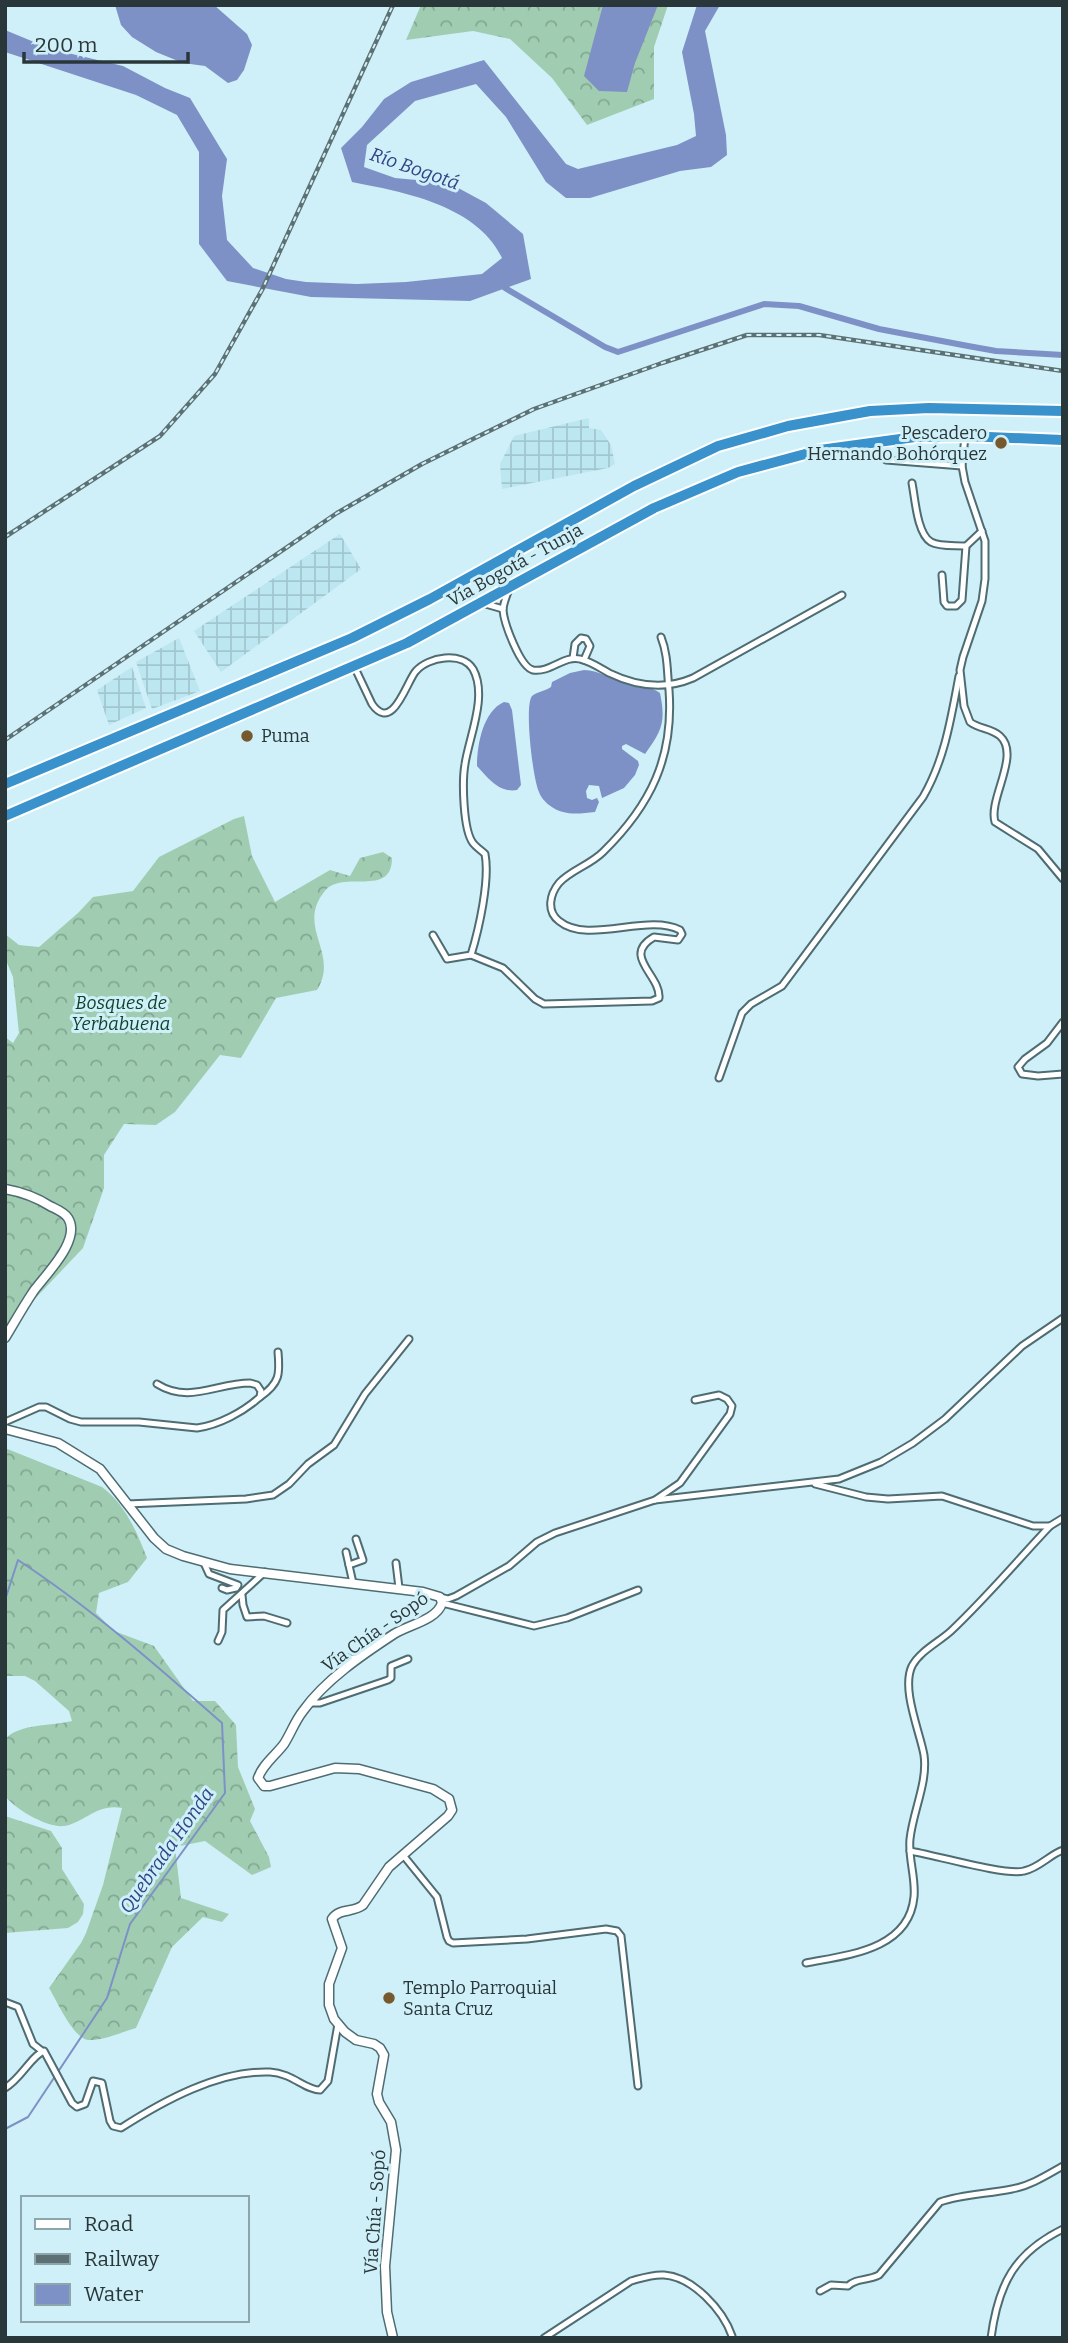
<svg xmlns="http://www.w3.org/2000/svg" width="1068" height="2343" viewBox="0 0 1068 2343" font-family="Bitter,serif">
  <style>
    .industrial { fill: url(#industrial-grid) }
    .forest { fill: url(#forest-crowns) }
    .water { fill: #7d91c6 }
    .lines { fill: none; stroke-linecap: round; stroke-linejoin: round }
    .stream { stroke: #7d91c6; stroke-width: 2 }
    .canal { stroke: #7d91c6; stroke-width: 6 }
    .street-casing { stroke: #4e6c72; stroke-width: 9 }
    .secondary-casing { stroke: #4e6c72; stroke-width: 11 }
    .highway-casing { stroke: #fff; stroke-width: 14 }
    .street { stroke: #fff; stroke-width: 5 }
    .secondary { stroke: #fff; stroke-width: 8 }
    .highway { stroke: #3992cb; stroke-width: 10 }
    .rail-casing { stroke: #5d7074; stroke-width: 4.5 }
    .rail { stroke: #cff0f8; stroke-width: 2; stroke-dasharray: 5; stroke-linecap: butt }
    .poi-dot { fill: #76592d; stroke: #cff0f8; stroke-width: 2.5 }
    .labels { text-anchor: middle; stroke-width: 6; stroke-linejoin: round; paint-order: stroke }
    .poi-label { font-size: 18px; fill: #2a373a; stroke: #cff0f8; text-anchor: start }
    .street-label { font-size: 18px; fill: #2a373a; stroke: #cff0f8 }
    .park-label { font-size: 18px; font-style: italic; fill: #0f422a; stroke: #cff0f8 }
    .water-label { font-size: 19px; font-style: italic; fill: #314587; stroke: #cff0f8 }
  </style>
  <defs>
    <pattern id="industrial-grid" width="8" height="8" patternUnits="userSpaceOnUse" patternTransform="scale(1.75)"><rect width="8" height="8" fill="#bce6f0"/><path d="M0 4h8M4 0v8" fill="none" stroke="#a2c6cf"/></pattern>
    <pattern id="forest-crowns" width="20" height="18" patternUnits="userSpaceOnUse" patternTransform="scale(1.75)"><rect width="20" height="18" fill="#a0cdb2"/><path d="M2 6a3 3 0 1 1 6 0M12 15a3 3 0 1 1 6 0" fill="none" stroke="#83a792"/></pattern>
  </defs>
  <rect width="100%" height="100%" fill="#cff0f8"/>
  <g class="industrial">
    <path d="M589 418V428L601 430 611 445 615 464 608 468 502 489 500 464 514 436Z"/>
    <path d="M340 534 361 569 221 672 194 631Z"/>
    <path d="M179 638 200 691 152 709 136 662Z"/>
    <path d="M132 667 146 708 109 725 97 690Z"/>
  </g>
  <g class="forest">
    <path d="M421 5H668L654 47V99L587 125 552 78 510 39 473 31 406 40Z"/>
    <path d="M244 816 252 856 275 902 330 870 350 876 360 858 383 852 392 858C392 899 342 868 324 892 296 928 340 953 317 990L276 998 241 1058 220 1055 175 1112 156 1125 124 1124 104 1155V1188L83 1248 11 1324 5 1334V1037L13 1043 19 1033 13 977 5 958V934L19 945 39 947 78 913 93 897 133 891 159 857 234 819Z"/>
    <path d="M5 1448 102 1487C125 1504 137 1532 147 1558L128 1582 99 1593 96 1613 114 1631 154 1646 193 1701H215L236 1725 238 1767 255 1809 250 1821 269 1857 271 1867 252 1875 205 1841 175 1847 181 1898 229 1914 222 1922 203 1917 172 1947 136 2028C122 2032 103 2041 88 2040 73 2038 57 2001 49 1988L81 1943 86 1933 103 1885 122 1808C97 1803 84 1823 64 1826 47 1828 15 1809 5 1796V1739C20 1723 53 1726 72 1721L69 1711 35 1681 25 1676H5Z"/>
    <path d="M5 1816 51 1831 62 1848V1869L84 1904 83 1914 78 1922 68 1928 5 1933Z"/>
  </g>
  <g class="water">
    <path d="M115 5H214L247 34 252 45 244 70 237 80 228 83 205 66 183 63 156 52 132 37 121 25Z"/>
    <path d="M603 5H658L635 63 627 92 599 91 584 76Z"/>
    <path d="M697 5H720L705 31 726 135 727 155 711 167 680 171 590 198H566L546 182 506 117 476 84 415 101 367 145 364 167 395 178 449 183 486 203 523 234 531 279 470 301 311 297 227 281 199 244V152L177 115 136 95 5 52V30L51 49 123 66 165 88 190 98 227 159 222 196 227 240 253 268 286 279 306 282 357 284 406 282 482 274 502 258C477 205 403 192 352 182L341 148 362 127 384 99 411 82 484 60 566 164 578 169 677 145 696 136 694 114 682 52Z"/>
    <path d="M584 670C600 670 612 680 627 684 638 687 651 686 660 693 666 722 662 731 645 754L626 744 622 746V749L638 761 639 765 635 775 624 788 602 798 599 786 589 785 586 791 587 798 592 800 597 798 599 802 595 812C578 814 563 816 549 805 545 802 540 796 539 792 533 780 524 706 532 696 536 692 546 691 551 687L552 682 570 673Z"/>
    <path d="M504 702 509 703 512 710 521 785 517 790C499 793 488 778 477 766 477 745 483 711 504 702Z"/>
  </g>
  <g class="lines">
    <g class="stream">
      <path d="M5 800H6"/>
      <path d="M5 1600 18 1560C91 1608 156 1665 222 1723L225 1793 130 1924 107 1998 28 2117 5 2129"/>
    </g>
    <path class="canal" d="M505 288 605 347 618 352 764 304 799 306 879 329 968 346 996 351 1063 355"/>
    <defs>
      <g id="street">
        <path d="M965 436 962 466 965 482 985 541V579L982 601 963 657 960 670 964 706 970 722C979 729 991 728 1000 736 1021 755 988 799 995 822L1038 849 1063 879"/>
        <path d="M886 460 962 466"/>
        <path d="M912 483C915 498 917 534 931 542 940 547 955 545 966 546L982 531"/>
        <path d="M942 575 944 602 947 606H956L962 600 966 546"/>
        <path d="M509 589C507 595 503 604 503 610 504 623 520 667 533 670 550 673 564 655 580 659 590 661 600 668 609 673 636 686 665 690 693 678L842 595"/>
        <path d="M482 603 503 609"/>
        <path d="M573 658 575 644 581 638 586 639 590 646 584 660"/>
        <path d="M354 666 372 704C393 734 407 680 416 671 428 657 462 651 473 669 488 696 469 737 465 764 462 781 463 830 473 843 476 847 482 851 485 854 490 880 479 929 471 955"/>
        <path d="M433 935 447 959 471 955 503 968 535 999 544 1004 652 1001 659 998C661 975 621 956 654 937L678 940 682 934 680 930C647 913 588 945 559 921 546 911 550 894 559 883 571 870 590 865 603 852 651 805 674 757 669 690 667 671 668 655 661 637"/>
        <path d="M1063 1022 1047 1043 1025 1059 1018 1067 1022 1074 1038 1076 1063 1074"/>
        <path d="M719 1078 742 1013 751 1004 782 986 923 797C945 759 951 718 959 676"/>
        <path d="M260 1397C280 1383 280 1374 278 1352"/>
        <path d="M5 1422 39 1407H46L70 1419 81 1422H139L197 1428C219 1425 243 1412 260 1397L261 1391 257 1385 250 1383C217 1383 189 1404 157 1384"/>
        <path d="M815 1484 866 1497 888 1499 942 1496 1033 1526H1050"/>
        <path d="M655 1500 680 1483 730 1414 732 1406 727 1399 719 1395 695 1400"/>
        <path d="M127 1504 246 1499 273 1495 289 1484 308 1464 334 1445 365 1394 409 1339"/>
        <path d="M346 1552 353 1583"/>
        <path d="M204 1563 209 1574 238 1585 236 1588 227 1590 222 1588"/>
        <path d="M396 1563 399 1588"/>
        <path d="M349 1565 363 1560 356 1539"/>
        <path d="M242 1595 243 1605 247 1617 264 1616 287 1623"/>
        <path d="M440 1597 448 1599 456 1596 509 1566 537 1542 555 1533 655 1500 839 1479 881 1462 913 1443 945 1419 1022 1346 1063 1318"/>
        <path d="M442 1603 534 1626 567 1618 638 1590"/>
        <path d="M218 1641 222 1632 223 1610 265 1572"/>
        <path d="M331 1658H359"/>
        <path d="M309 1703H320L388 1680 391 1678V1666L408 1659"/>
        <path d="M910 1851C934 1855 1006 1876 1024 1871 1039 1868 1049 1855 1063 1850"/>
        <path d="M403 1855 437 1897 447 1937 449 1941 453 1943 527 1939 606 1929 617 1931 621 1936 638 2086"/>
        <path d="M806 1963C847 1955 909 1950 914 1897 916 1878 908 1858 910 1839 913 1811 928 1782 924 1755 920 1732 901 1689 912 1666 920 1651 939 1642 951 1631 986 1598 1017 1561 1050 1526L1063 1518"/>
        <path d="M5 2002 18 2007 33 2044 42 2051"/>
        <path d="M5 2088C21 2079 31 2056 44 2051L72 2103 77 2107 85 2104 93 2081 102 2083 110 2121 113 2126 121 2128C163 2101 219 2070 270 2072 292 2073 305 2090 320 2090L328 2081 338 2024"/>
        <path d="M820 2291 831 2285 848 2286C856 2278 867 2281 879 2275L940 2202C963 2194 988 2194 1012 2189 1030 2186 1047 2175 1063 2166"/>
        <path d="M544 2338 631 2281C642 2278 653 2274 664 2275 693 2277 723 2310 732 2336L731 2338"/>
        <path d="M991 2338C998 2285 1014 2253 1063 2229"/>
      </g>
      <g id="secondary">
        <path d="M5 1189C22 1192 36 1197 50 1206 56 1209 64 1212 68 1218 82 1240 45 1275 33 1292 23 1307 14 1323 5 1338"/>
        <path d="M5 1429 58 1443 100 1469 154 1538 166 1549 183 1556 230 1569 423 1592 440 1597 442 1603C437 1620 408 1625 394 1634 362 1655 325 1680 303 1711 295 1721 291 1733 284 1744 275 1756 263 1764 258 1778L264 1786H270L335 1768 359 1769 433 1789 449 1799 452 1810 448 1816 389 1867 363 1905C353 1913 339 1908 332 1919L342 1948 329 1984V2005L334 2019 345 2032 356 2040 374 2044 380 2048 384 2055 377 2094 379 2102 391 2122 396 2150 385 2266 387 2312 393 2338"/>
      </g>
      <g id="highway">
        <path d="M5 784 352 638 430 599 634 486 718 446 788 426 870 411 929 408 1063 411"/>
        <path d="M5 816 407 643 654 508 738 472 820 450 915 437 965 436 1063 440"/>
      </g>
    </defs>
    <use href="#street" class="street-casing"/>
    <use href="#secondary" class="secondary-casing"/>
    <use href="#highway" class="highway-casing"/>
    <use href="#street" class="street"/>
    <use href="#secondary" class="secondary"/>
    <use href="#highway" class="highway"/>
    <defs>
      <g id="rail">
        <path d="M5 537 160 436 215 374 262 290 393 5"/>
        <path d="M5 740 337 513 422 464 534 409 662 363 747 335H819L1063 371"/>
      </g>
    </defs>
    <use href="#rail" class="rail-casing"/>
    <use href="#rail" class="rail"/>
  </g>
  <g class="poi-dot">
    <circle cx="1001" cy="443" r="7"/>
    <circle cx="247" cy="736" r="7"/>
    <circle cx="389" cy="1998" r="7"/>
  </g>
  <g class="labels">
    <g class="poi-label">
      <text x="987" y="439" text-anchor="end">Pescadero<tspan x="987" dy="21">Hernando Bohórquez</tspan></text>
      <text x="261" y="742">Puma</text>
      <text x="403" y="1994">Templo Parroquial<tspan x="403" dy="21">Santa Cruz</tspan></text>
    </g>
    <g class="street-label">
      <text transform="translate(515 565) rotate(-29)" y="6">Vía Bogotá - Tunja</text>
      <text transform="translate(375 1632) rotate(-35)" y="6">Vía Chía - Sopó</text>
      <text transform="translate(375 2212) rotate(-86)" y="6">Vía Chía - Sopó</text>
    </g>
    <g class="park-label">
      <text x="121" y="1009">Bosques de<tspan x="121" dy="21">Yerbabuena</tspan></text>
    </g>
    <g class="water-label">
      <text transform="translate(415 168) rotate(19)" y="7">Río Bogotá</text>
      <text transform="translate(166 1850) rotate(-55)" y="7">Quebrada Honda</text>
    </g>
  </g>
  <rect width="1068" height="2343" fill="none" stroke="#2a373a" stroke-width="14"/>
  <rect x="21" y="2196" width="228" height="126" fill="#cff0f8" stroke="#8da6ac" stroke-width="2"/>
  <rect x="35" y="2219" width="35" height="10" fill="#ffffff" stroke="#8da6ac" stroke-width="2"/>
  <text x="84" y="2231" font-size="21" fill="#2a373a">Road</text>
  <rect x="35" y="2254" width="35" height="10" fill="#5d7074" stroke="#8da6ac" stroke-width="2"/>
  <text x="84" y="2266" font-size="21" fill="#2a373a">Railway</text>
  <rect x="35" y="2284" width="35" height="21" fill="#7d91c6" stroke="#8da6ac" stroke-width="2"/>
  <text x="84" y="2301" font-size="21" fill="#2a373a">Water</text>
  <path d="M24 52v10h164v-10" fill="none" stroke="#2a373a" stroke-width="3.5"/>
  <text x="35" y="52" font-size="21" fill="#2a373a" stroke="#cff0f8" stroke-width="5" paint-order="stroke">200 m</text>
</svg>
